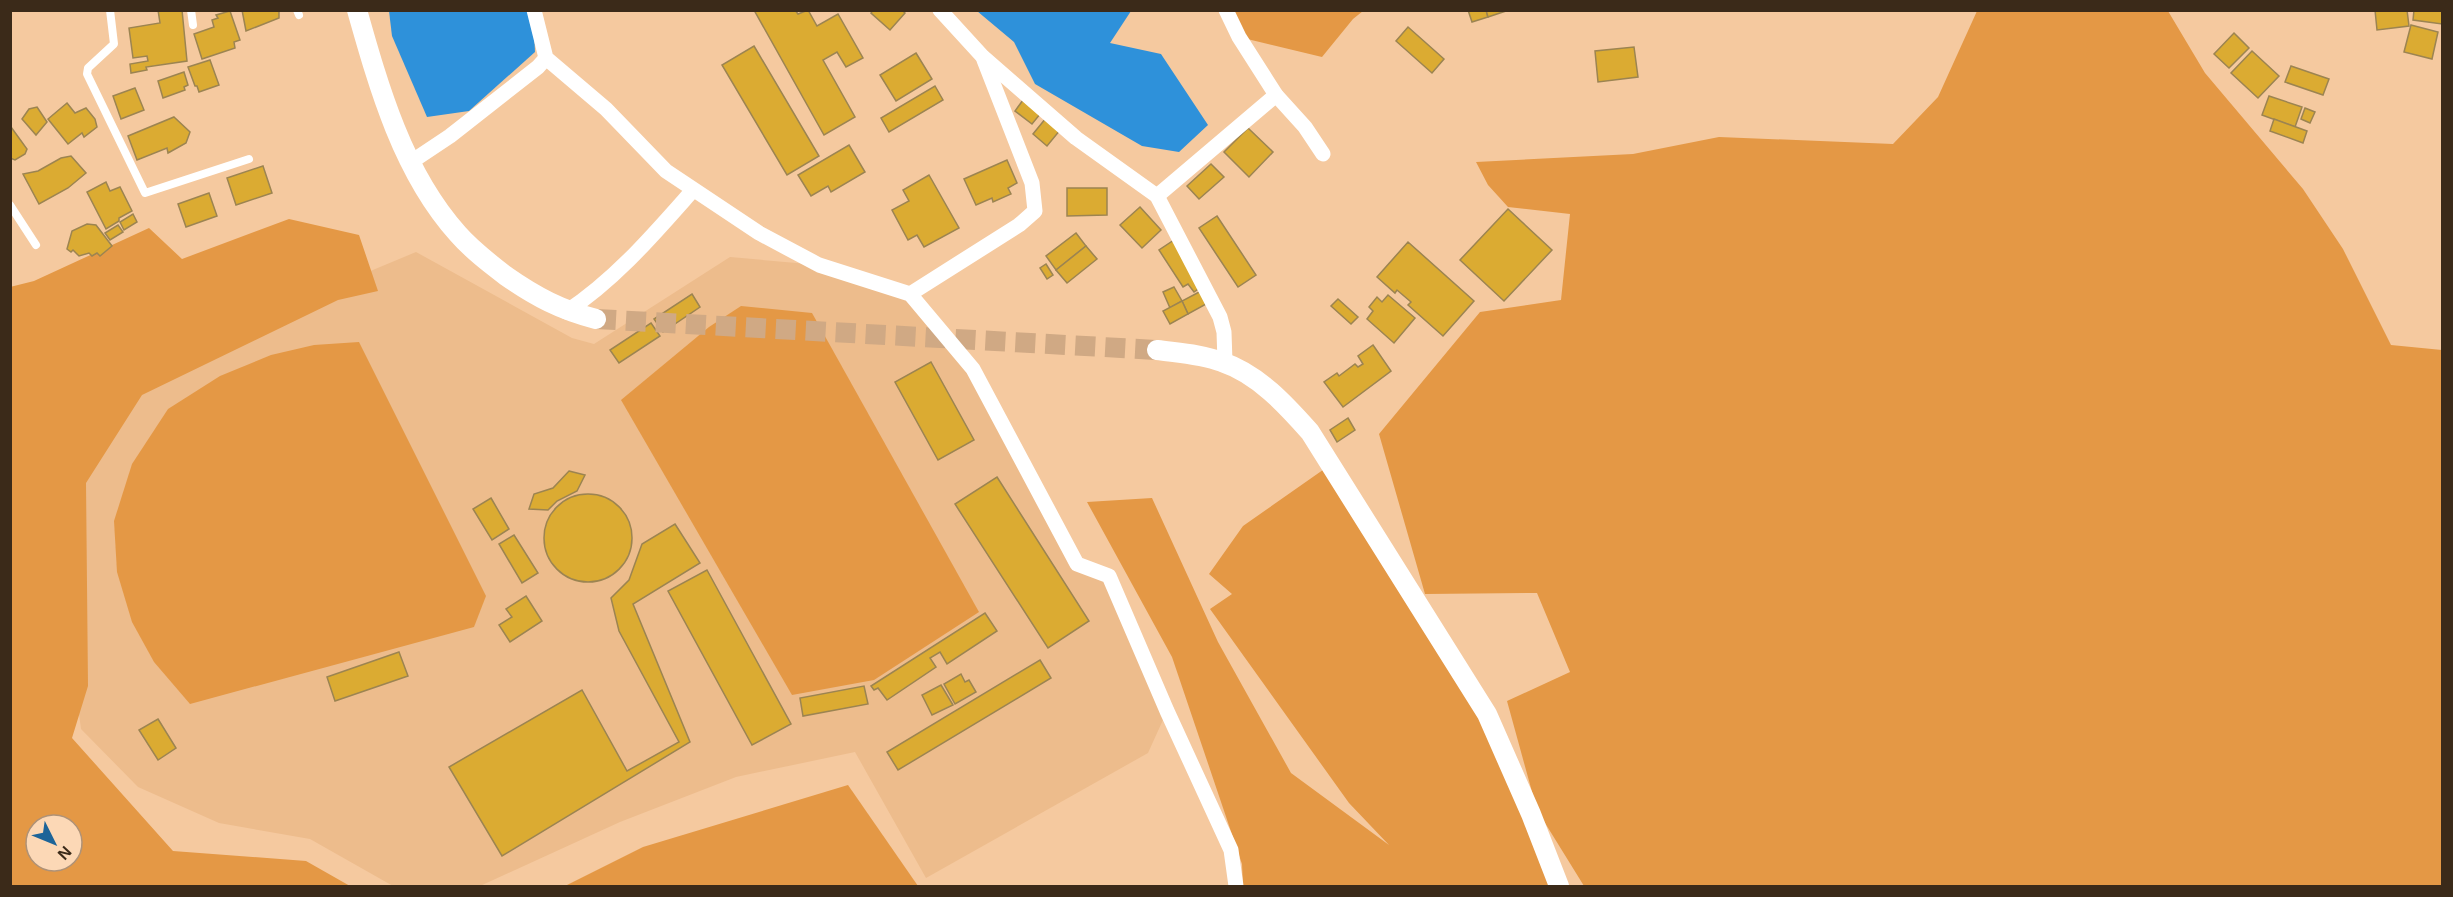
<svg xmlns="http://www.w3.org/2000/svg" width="2453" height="897" viewBox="0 0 2453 897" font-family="Arial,sans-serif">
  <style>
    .built { fill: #edbc8c }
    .green { fill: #e49845; fill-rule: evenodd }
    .water { fill: #2e91da }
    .building { fill: #dbab32; stroke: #9c8451; stroke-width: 1.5 }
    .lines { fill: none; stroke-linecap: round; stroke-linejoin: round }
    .tertiary-tunnel { stroke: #d0a984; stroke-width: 20; stroke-dasharray: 20 10; stroke-linecap: butt }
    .service { stroke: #fff; stroke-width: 8 }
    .minor { stroke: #fff; stroke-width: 15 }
    .tertiary { stroke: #fff; stroke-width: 20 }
  </style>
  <rect width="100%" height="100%" fill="#f5c99f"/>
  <path class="built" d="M416 252 572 338 594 344 730 257 819 265 910 294 949 341 1077 564 1109 576 1167 711 1148 753 926 878 855 752 736 777 620 822 480 886H393L310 839 219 823 138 787 81 729 53 516 152 362Z"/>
  <g class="green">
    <path d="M1226 11H1363L1353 19 1322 57 1239 37Z"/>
    <path d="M1977 11H2168L2205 73 2303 189 2343 249 2391 345 2442 350V886H1584L1537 810 1507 701 1570 672 1537 593 1425 594 1379 434 1480 312 1561 300 1570 214 1508 207 1488 185 1476 162 1633 154 1719 137 1893 144 1938 97Z"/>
    <path d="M289 219 359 235 378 291 338 300 142 395 86 483 88 686 72 738 173 851 306 861 350 886H11L10 287 34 281 149 228 182 259ZM36 825H72V861H36Z"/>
    <path d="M741 306 812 313 979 612 874 680 792 695 621 400 709 327Z"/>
    <path d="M359 342 486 596 474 627 190 704 154 662 132 622 117 572 114 521 132 464 168 409 220 376 271 355 314 345Z"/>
    <path d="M1330 465 1487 714 1559 886H1243L1242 864 1172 657 1087 502 1152 498 1218 642 1291 773 1389 845 1349 803 1210 609 1232 594 1209 574 1243 526Z"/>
    <path d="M848 785 918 886H565L643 847Z"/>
  </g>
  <g class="water">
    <path d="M389 11H533L535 52 469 111 427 117 392 36Z"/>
    <path d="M977 11H1131L1110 43 1161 54 1208 125 1179 152 1142 146 1035 84 1014 42Z"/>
  </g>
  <g class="building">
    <path d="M158 10H182L187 61 146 67 147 70 131 73 130 64 148 61 147 56 133 58 129 28 160 23Z"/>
    <path d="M242 10H279V18L246 31Z"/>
    <path d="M754 10H795L798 14 808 10 817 26 838 14 863 58 846 67 837 52 823 60 855 117 824 135Z"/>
    <path d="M873 10H902L905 13 890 30 871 13Z"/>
    <path d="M1468 10H1486L1488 17 1472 22Z"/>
    <path d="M1486 10H1509L1488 17Z"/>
    <path d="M2375 10H2407L2409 26 2377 30Z"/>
    <path d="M2414 10H2442V24L2413 20Z"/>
    <path d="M230 11 240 40 234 42 235 48 202 59 194 34 214 27 212 20 218 18 216 15Z"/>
    <path d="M2411 25 2438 32 2432 59 2404 52Z"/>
    <path d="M1408 27 1444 59 1432 73 1396 41Z"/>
    <path d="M2234 33 2249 48 2229 68 2214 54Z"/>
    <path d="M754 46 819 156 787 175 722 65Z"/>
    <path d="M1634 47 1638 77 1598 82 1595 51Z"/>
    <path d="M2252 51 2279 76 2258 98 2231 73Z"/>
    <path d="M916 53 932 79 896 101 880 75Z"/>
    <path d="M210 60 219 85 199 92 197 86H195L188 67Z"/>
    <path d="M2291 66 2329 79 2323 95 2285 82Z"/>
    <path d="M184 72 188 85 184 87 185 90 163 98 158 81Z"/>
    <path d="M935 86 943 100 889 132 881 118Z"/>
    <path d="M135 88 144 110 121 119 113 96Z"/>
    <path d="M2269 96 2302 107 2295 127 2262 115Z"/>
    <path d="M1023 100 1041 113 1032 124 1015 111Z"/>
    <path d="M67 103 75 113 86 108 95 119 97 127 84 137 82 133 68 144 48 119Z"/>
    <path d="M37 107 47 122 36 135 22 119 29 109Z"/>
    <path d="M2305 108 2315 112 2310 123 2301 119Z"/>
    <path d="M174 117 190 132 186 143 168 153 167 148 137 160 128 136Z"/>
    <path d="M1046 118 1061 129 1047 146 1033 134Z"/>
    <path d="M2274 119 2307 131 2303 143 2270 131Z"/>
    <path d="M11 127 27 149 25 154 15 160 10 158Z"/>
    <path d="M1248 128 1273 152 1249 177 1224 152Z"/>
    <path d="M849 145 865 172 831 192 828 186 811 196 798 175Z"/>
    <path d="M71 156 86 173 68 188 39 204 23 174 38 171 61 158Z"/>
    <path d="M1007 160 1017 183 1008 188 1011 194 993 202 992 198 976 205 964 179Z"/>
    <path d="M1211 164 1224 177 1199 199 1187 186Z"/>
    <path d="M263 166 272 193 236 205 227 178Z"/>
    <path d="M929 175 959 228 924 247 917 235 908 240 892 210 909 201 903 190Z"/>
    <path d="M106 182 110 191 120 187 132 211 119 218V221L106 229 87 192Z"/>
    <path d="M1067 188H1107V215L1067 216Z"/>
    <path d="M209 193 217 216 186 227 178 204Z"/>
    <path d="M1140 207 1161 230 1142 248 1120 225Z"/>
    <path d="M1508 209 1552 250 1504 301 1460 260Z"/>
    <path d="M133 214 137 222 124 230 120 222Z"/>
    <path d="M1217 216 1256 275 1238 287 1199 228Z"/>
    <path d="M87 224 96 225 112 246 100 256 97 253 92 256 89 253 79 256 73 250 71 252 67 249 72 231Z"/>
    <path d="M118 225 123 232 110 240 105 233Z"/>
    <path d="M1076 233 1086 246 1056 270 1046 256Z"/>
    <path d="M1174 240 1204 285 1194 292 1188 284 1183 287 1159 250Z"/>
    <path d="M1408 242 1474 301 1443 336 1408 305 1411 302 1397 290 1395 293 1377 277Z"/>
    <path d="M1086 246 1097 259 1067 283 1056 270Z"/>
    <path d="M1046 264 1053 275 1047 279 1040 268Z"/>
    <path d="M1174 287 1182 301 1170 308 1163 292Z"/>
    <path d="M1201 291 1208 303 1188 314 1182 301Z"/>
    <path d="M692 294 700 307 663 332 654 319Z"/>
    <path d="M1388 295 1415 318 1394 343 1367 319 1373 311 1369 307 1377 297 1382 302Z"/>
    <path d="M1338 299 1358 317 1351 324 1331 306Z"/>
    <path d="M1182 301 1188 314 1170 324 1163 311Z"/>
    <path d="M651 323 660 336 619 363 610 350Z"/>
    <path d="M1373 345 1391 371 1343 407 1324 382 1337 373 1339 376 1355 364 1358 367 1363 364 1358 356Z"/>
    <path d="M931 362 974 440 938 460 895 382Z"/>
    <path d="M1348 418 1355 430 1337 442 1330 430Z"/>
    <path d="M569 471 585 475 577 491 557 501 548 510 529 509 534 494 553 488Z"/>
    <path d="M997 477 1089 621 1048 648 955 504Z"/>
    <circle cx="588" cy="538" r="44"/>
    <path d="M491 498 509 529 492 540 473 509Z"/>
    <path d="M675 524 700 563 633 604 690 742 502 856 449 767 582 690 627 771 679 742 619 631 611 598 629 580 642 544Z"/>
    <path d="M514 535 538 573 522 583 499 544Z"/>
    <path d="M707 570 791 724 752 745 668 591Z"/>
    <path d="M526 596 542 621 510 642 499 625 512 617 506 609Z"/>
    <path d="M985 613 997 631 947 664 940 652 930 658 936 667 887 700 878 688 874 690 871 686Z"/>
    <path d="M399 652 408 676 335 701 327 677Z"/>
    <path d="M1040 660 1051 678 898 770 887 752Z"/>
    <path d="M961 674 965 682 969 680 976 692 955 704 944 684Z"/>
    <path d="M941 685 953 705 932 715 922 695Z"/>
    <path d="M864 686 868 704 803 716 800 698Z"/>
    <path d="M158 719 176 748 158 760 139 730Z"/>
  </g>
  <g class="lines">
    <path class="tertiary-tunnel" d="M596 319 1157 350"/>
    <g class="service">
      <path d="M110 10 114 44 88 68 87 74 145 193 249 159"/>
      <path d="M191 10 193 25"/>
      <path d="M297 10 299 15"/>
      <path d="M10 205 36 245"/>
    </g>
    <g class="minor">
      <path d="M534 10 546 58 606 109 666 171 759 233 819 265 910 294 973 369 1077 564 1109 576 1167 711 1231 850 1236 886"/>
      <path d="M940 10 983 57 1076 138 1157 196 1220 317 1224 332 1225 362"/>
      <path d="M1226 10 1239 37 1276 95 1305 127 1323 154"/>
      <path d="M411 162 450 136 538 67 546 58"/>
      <path d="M1157 196 1276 95"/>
      <path d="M910 294 1019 225 1035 211 1032 183 984 60"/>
      <path d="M566 312C616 279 654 234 693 190"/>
    </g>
    <g class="tertiary">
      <path d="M357 10C379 88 403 173 458 234 472 250 489 263 506 276 536 297 561 310 596 319"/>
      <path d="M1157 350C1179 353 1201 354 1222 362 1258 374 1286 405 1310 432L1487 714 1531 814 1559 886"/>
    </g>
  </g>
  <rect width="2453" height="897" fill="none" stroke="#3b2a19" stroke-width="24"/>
  <g transform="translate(54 843) rotate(133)"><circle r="28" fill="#fcd8b6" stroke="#af9277" stroke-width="1.5"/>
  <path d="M0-4.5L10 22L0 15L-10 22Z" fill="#1d6498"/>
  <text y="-9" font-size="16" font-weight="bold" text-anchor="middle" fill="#3b2a19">N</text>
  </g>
</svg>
